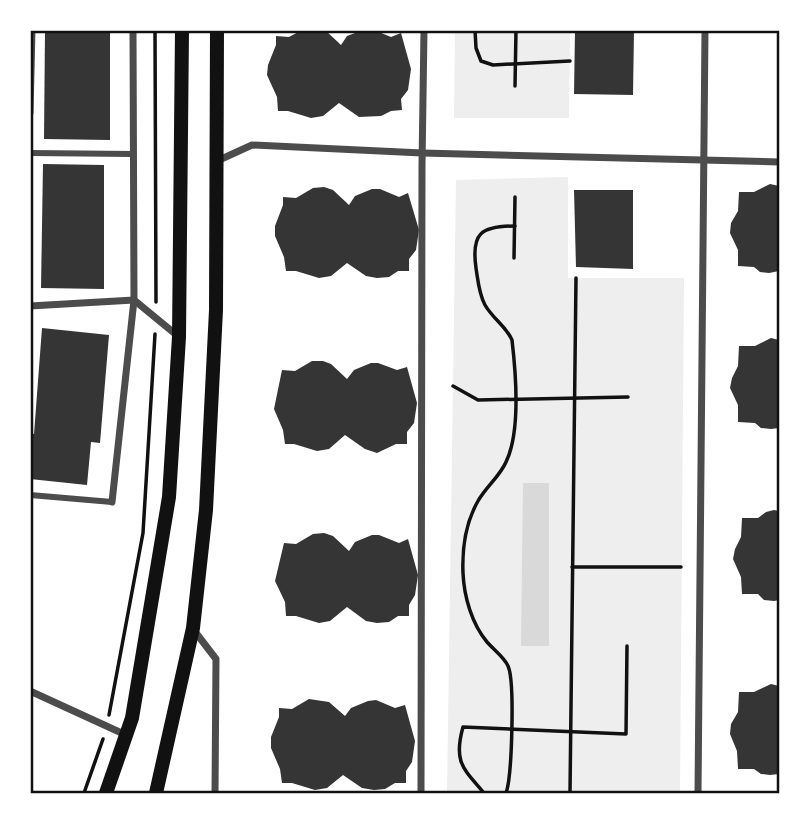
<svg xmlns="http://www.w3.org/2000/svg" width="809" height="823" viewBox="0 0 809 823" font-family="Figtree,sans-serif">
  <style>
    .green { fill: #eee }
    .water { fill: #d9d9d9 }
    .building { fill: #353535 }
    .lines { fill: none; stroke-linecap: round; stroke-linejoin: round }
    .path { stroke: #111; stroke-width: 3.5 }
    .pedestrian { stroke: #4c4c4c; stroke-width: 6 }
    .minor { stroke: #4c4c4c; stroke-width: 7 }
    .primary { stroke: #111; stroke-width: 14 }
    .neatline { fill: none; stroke: #111; stroke-width: 2.5 }
  </style>
  <rect width="100%" height="100%" fill="#fff"/>
  <g class="green">
    <path d="M455 30H570L569 118H454Z"/>
    <path d="M568 177V278H684L680 793H447L456 180Z"/>
  </g>
  <path class="water" d="M523 483H549V646H521Z"/>
  <g class="building">
    <path d="M45 30H110V140L44 139Z"/>
    <path d="M302 30H325L341 45 347 36 363 30H374L391 37 401 33 411 69 408 90 401 99 402 110 391 111 381 116 359 117 339 103 323 116 311 118 288 111H278L277 97 267 75 268 65 276 45V36L289 37Z"/>
    <path d="M575 30H634L633 95 574 94Z"/>
    <path d="M43 164 104 165V289L41 288Z"/>
    <path d="M770 184 779 186V271L769 273 760 272 754 267 738 266V250L730 233 731 223 738 211 739 192H754Z"/>
    <path d="M324 187 333 190 349 205 355 196 372 189H380L399 197 408 193 419 230 416 250 409 259V271H398L389 277 377 278 366 276 347 263 331 276 319 278 296 271H286L284 257 275 236V226L283 205V197L296 198 313 188Z"/>
    <path d="M574 190H633V269L576 267Z"/>
    <path d="M42 328 109 335 100 443 91 442 87 485 30 479V433L34 434Z"/>
    <path d="M771 338 779 340V428L771 429 761 428 755 423 738 422V405L730 388 732 378 738 366 739 346H755Z"/>
    <path d="M312 361H323L331 364 347 379 354 370 371 363H378L397 370 407 367 417 403 414 423 407 432V444H396L377 453 365 449 345 435 329 449 317 451 294 444H285L283 430 274 409 282 370 295 371Z"/>
    <path d="M774 510 779 511V600L774 601 764 600 758 594H742L741 577 733 559 735 549 741 537 742 518H758L766 512Z"/>
    <path d="M324 533 333 536 349 551 355 542 372 535H379L399 543 408 539 418 575 415 595 409 605V616H398L389 622 377 623 366 621 347 607 330 621 319 623 296 616H286L285 602 275 581 284 543 296 544 313 534Z"/>
    <path d="M771 684 779 686V774L770 775 761 774 754 769H738L737 751 730 734 731 724 738 712 739 692H754Z"/>
    <path d="M309 699 329 702 345 716 351 708 368 701 376 700 395 708 405 705 415 741 412 762 406 771V783H395L385 789 374 790 362 788 343 775 327 788 315 790 292 783H282L280 769 271 748V737L279 717V708L292 709Z"/>
  </g>
  <g class="lines">
    <g class="path">
      <path d="M155 30 156 302"/>
      <path d="M475 30 476 48 481 61 493 65 570 61"/>
      <path d="M515 86 516 30"/>
      <path d="M514 258 515 197"/>
      <path d="M453 386 478 400 628 397"/>
      <path d="M572 567H681"/>
      <path d="M109 715 143 533 155 334"/>
      <path d="M84 793 103 739"/>
      <path d="M484 793C464 769 453 763 463 727L626 734 627 646"/>
      <path d="M506 793C512 777 515 681 508 666 505 658 493 649 487 642 472 624 464 597 463 573 462 548 466 522 478 501 486 487 500 476 506 462 521 431 516 374 512 340 506 326 493 319 485 305 479 294 478 281 476 268 471 233 481 226 515 226"/>
      <path d="M570 793 576 278"/>
    </g>
    <g class="pedestrian">
      <path d="M30 153 132 154"/>
      <path d="M30 495 112 502"/>
    </g>
    <g class="minor">
      <path d="M133 30 134 300 179 337"/>
      <path d="M30 113 32 30"/>
      <path d="M217 161 252 145 422 153 779 162"/>
      <path d="M30 306 134 300 112 502"/>
      <path d="M193 629 216 659 215 793"/>
      <path d="M30 691 126 735"/>
      <path d="M421 793 422 165 424 30"/>
      <path d="M698 793 705 30"/>
    </g>
    <g class="primary">
      <path d="M106 793 132 718 169 497 179 337 182 30"/>
      <path d="M156 793 193 628 206 510 216 310 217 30"/>
    </g>
  </g>
  <rect width="809" height="823" fill="none" stroke="#ffffff" stroke-width="63"/>
  <rect x="32" y="32" width="746" height="760" class="neatline"/>
</svg>
